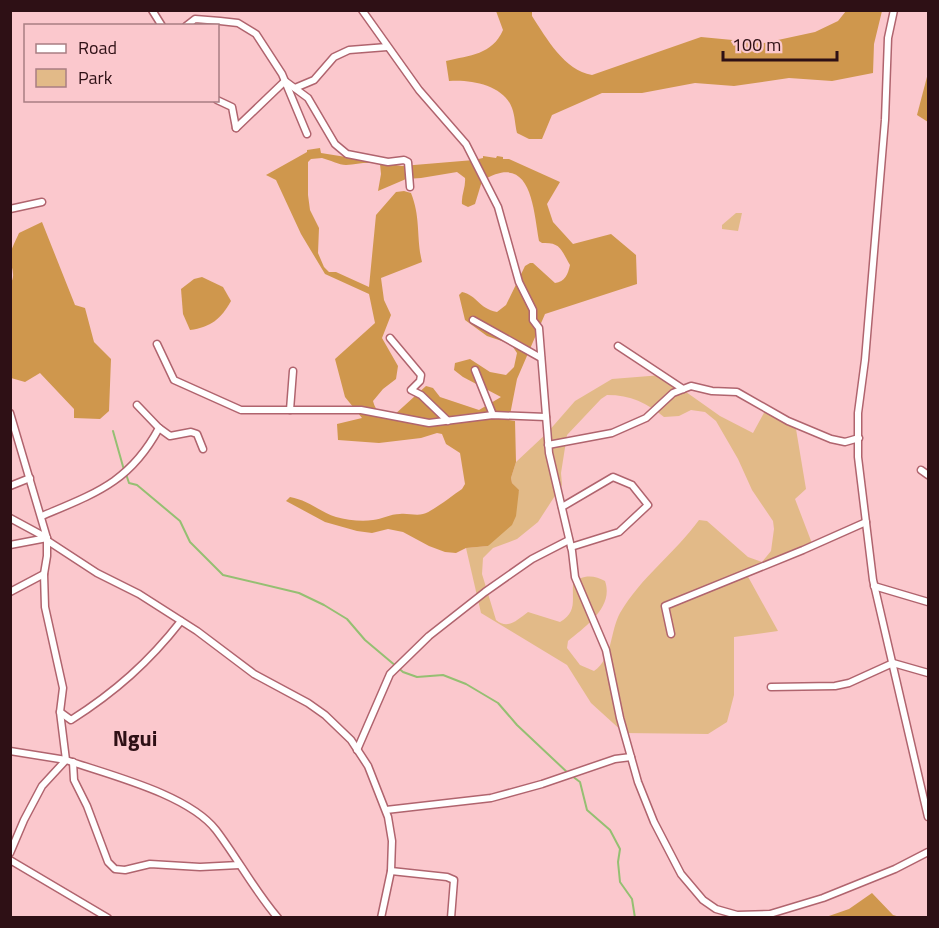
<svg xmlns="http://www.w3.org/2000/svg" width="939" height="928" viewBox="0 0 939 928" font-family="'Titillium Web',sans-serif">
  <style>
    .green { fill: #e2ba88; fill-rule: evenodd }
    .forest { fill: #cf974d; fill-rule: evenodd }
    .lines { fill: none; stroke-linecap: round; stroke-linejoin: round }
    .stream { stroke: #95bf72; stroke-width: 2 }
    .minor-casing { stroke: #b0646e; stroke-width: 9 }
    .minor { stroke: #fff; stroke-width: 6 }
    .labels { text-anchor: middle; stroke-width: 5; stroke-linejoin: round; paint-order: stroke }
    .neighbourhood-label { font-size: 22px; font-weight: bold; fill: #2e1015; stroke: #fbc8cd }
  </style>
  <rect width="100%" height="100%" fill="#fbc8cd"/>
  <g class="green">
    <path d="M736 213H742L738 231 722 229V225Z"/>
    <path d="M662 375 720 416 753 433 765 411 796 429 806 489 795 499 813 546 746 573 778 631 734 637V695L727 722 708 734 624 733 591 703 567 665 481 613 466 548 488 546 519 491 512 483 511 478 516 462 547 433 575 401 612 379ZM607 395C631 395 647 403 664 417L679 416 691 410 705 412 716 421 738 459 752 490 773 521 774 529 771 551 762 562 748 557 707 521 699 520C675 553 641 577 620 613 610 631 613 658 594 671L580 665 567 648 568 641C586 626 614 607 605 581 595 575 581 574 573 584 572 601 577 612 560 622L528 612C517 620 508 630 496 620L482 574 483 558 493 548 517 539 538 522 562 485 561 473 567 435 601 399Z"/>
  </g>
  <g class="forest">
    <path d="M496 11H532V16C547 39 564 70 592 75L701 37 764 43 815 32 838 21 846 11H882L874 44 873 73 832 81 789 78 734 86 695 83 642 93H602L552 115 542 139H529L517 133C515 125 515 116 512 108 504 85 470 79 449 81L446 61C470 55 492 55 503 30Z"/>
    <path d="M928 73V122L917 115Z"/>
    <path d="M320 148 321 153 402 166 474 160 483 158V156L496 158 497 156 503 157V159H509L560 182 547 204 553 222 573 244 611 234 636 255 637 284 545 314 517 379 509 420 515 421 516 462 511 478 512 483 519 490 516 516 512 525 488 546 466 548 456 553 445 552 429 546 403 532 388 529 372 533 357 531 325 522 286 501 290 497C308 500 320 512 336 517 347 520 362 522 373 520 382 519 390 514 400 514 407 513 416 516 423 514 432 512 453 495 462 489L465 484 460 453 446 444 442 434 437 433 421 438 379 443 338 440 337 424 362 418 345 397 335 359 375 323 369 294 325 274 301 234 276 180 266 175 307 152V150ZM322 158C330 160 339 165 346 165 358 164 367 161 380 164L381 174 378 191 406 179 421 178 457 172 465 178C466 187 461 195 462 204L468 207 475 204 482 181C531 151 533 206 539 241L542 243C561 242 561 250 570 265 568 274 565 282 555 283L533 263H530L525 266 506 305 497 312C478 308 478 296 462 292L459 295 465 320 487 336 511 344 517 353 514 367 506 375 490 372 470 359 455 363 454 370 463 377 501 397 479 410 440 397 433 388 426 386 393 416C382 413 376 413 373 401L383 389 396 379 398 366 382 338 391 315 384 300 381 278 422 262C416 237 421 218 411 193L404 191 396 192 376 215 369 287 336 272H329L324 267 318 253 319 228 310 210 308 195V162L311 159Z"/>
    <path d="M42 222 75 305 85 308 94 342 111 359 109 411 100 419 74 418V409L40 373 25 382 11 378 10 284C17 275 10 266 10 256 11 249 16 240 19 233Z"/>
    <path d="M202 277 223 287 231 301C221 319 211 327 190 330L183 314 181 289 194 279Z"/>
    <path d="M872 893 893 915 900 917H826L849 909Z"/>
  </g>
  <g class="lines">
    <g class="stream">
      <path d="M113 431 124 470"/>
      <path d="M126 474 129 483 137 485 180 521 190 542 223 575 299 593 324 605 347 619 365 640 403 672 417 677 443 675 466 684 498 703 517 725 568 773"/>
      <path d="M572 776 580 782 587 810 610 830 620 849 618 862 620 882 632 899 635 918"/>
    </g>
    <defs>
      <g id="minor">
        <path d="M152 10 162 26"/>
        <path d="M362 10 419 90 466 144 498 207 519 282 533 310V320L539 328 549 453 572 551 575 577 606 650 620 718 638 782 654 822 681 874 703 900 716 909 737 915 770 914 823 898 895 869 928 852"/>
        <path d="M894 10 888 38 885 120 865 360 858 413V457L873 580 928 817"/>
        <path d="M186 26 195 19 220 21 238 23 256 34 282 74 307 134"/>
        <path d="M295 88 314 80 334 57 349 50 387 47"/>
        <path d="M217 100 232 107 236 128"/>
        <path d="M236 128 285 81 308 98 335 144 347 154 388 162 404 160 408 162 410 187"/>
        <path d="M10 209 42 202"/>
        <path d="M473 320 541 358"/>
        <path d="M390 338 421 375 420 381 411 390 421 395 448 421"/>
        <path d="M157 344 174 380 241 410H361L429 423 493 415 546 417"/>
        <path d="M618 346 683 389"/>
        <path d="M475 370 493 415"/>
        <path d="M137 405 159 428 170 436 191 432 197 434 203 449"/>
        <path d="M290 410 293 371"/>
        <path d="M10 413 47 538V556L44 574 45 607 63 688 60 712 66 760C109 775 188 794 216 830 238 859 254 890 278 918"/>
        <path d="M548 445 612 433 646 418 673 393 691 386 712 391 737 392 788 421 831 439 845 442 859 438"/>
        <path d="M921 470 928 475"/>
        <path d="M10 486 30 478"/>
        <path d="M562 507 613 477 632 485 648 505 619 532 571 547"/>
        <path d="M42 516C96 493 130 482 159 428"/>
        <path d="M10 518 47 538 10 545"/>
        <path d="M48 541 97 573 139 594 197 631 254 674 308 703 325 715 351 740 368 766 388 817 392 841 391 871 381 918"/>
        <path d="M874 586 928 602"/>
        <path d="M10 592 44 574"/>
        <path d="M671 634 665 606 803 550 866 522"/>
        <path d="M771 687 835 686 849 683 893 663 928 673"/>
        <path d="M60 712 71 720C115 692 149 662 181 621"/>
        <path d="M357 750 390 674 429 636 485 592 532 559 569 540"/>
        <path d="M10 751 66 760"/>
        <path d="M73 762 74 780 87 806 108 862 115 869 125 870 150 864 200 867 239 865"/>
        <path d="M386 810 491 798 542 784 615 759 631 757"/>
        <path d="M10 853 24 820 42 786 66 760"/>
        <path d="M10 860 108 918"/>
        <path d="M391 871 447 877 454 880 451 918"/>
      </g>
    </defs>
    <use href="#minor" class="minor-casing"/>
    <use href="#minor" class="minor"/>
  </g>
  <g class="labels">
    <g class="neighbourhood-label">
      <text x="135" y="746">Ngui</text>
    </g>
  </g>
  <rect width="939" height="928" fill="none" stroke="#2e1015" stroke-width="24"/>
  <rect x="24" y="24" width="195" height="78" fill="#fbc8cd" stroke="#a97e83" stroke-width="1.5"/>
  <rect x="36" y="44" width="30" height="9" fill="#ffffff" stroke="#a97e83" stroke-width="1.5"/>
  <text x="78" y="54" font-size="18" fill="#2e1015">Road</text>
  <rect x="36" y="69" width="30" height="18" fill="#e2ba88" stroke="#a97e83" stroke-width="1.5"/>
  <text x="78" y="84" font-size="18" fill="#2e1015">Park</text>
  <path d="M723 51v9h114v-9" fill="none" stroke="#2e1015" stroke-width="3"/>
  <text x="732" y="51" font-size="18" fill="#2e1015" stroke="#fbc8cd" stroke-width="4.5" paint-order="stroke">100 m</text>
</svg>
